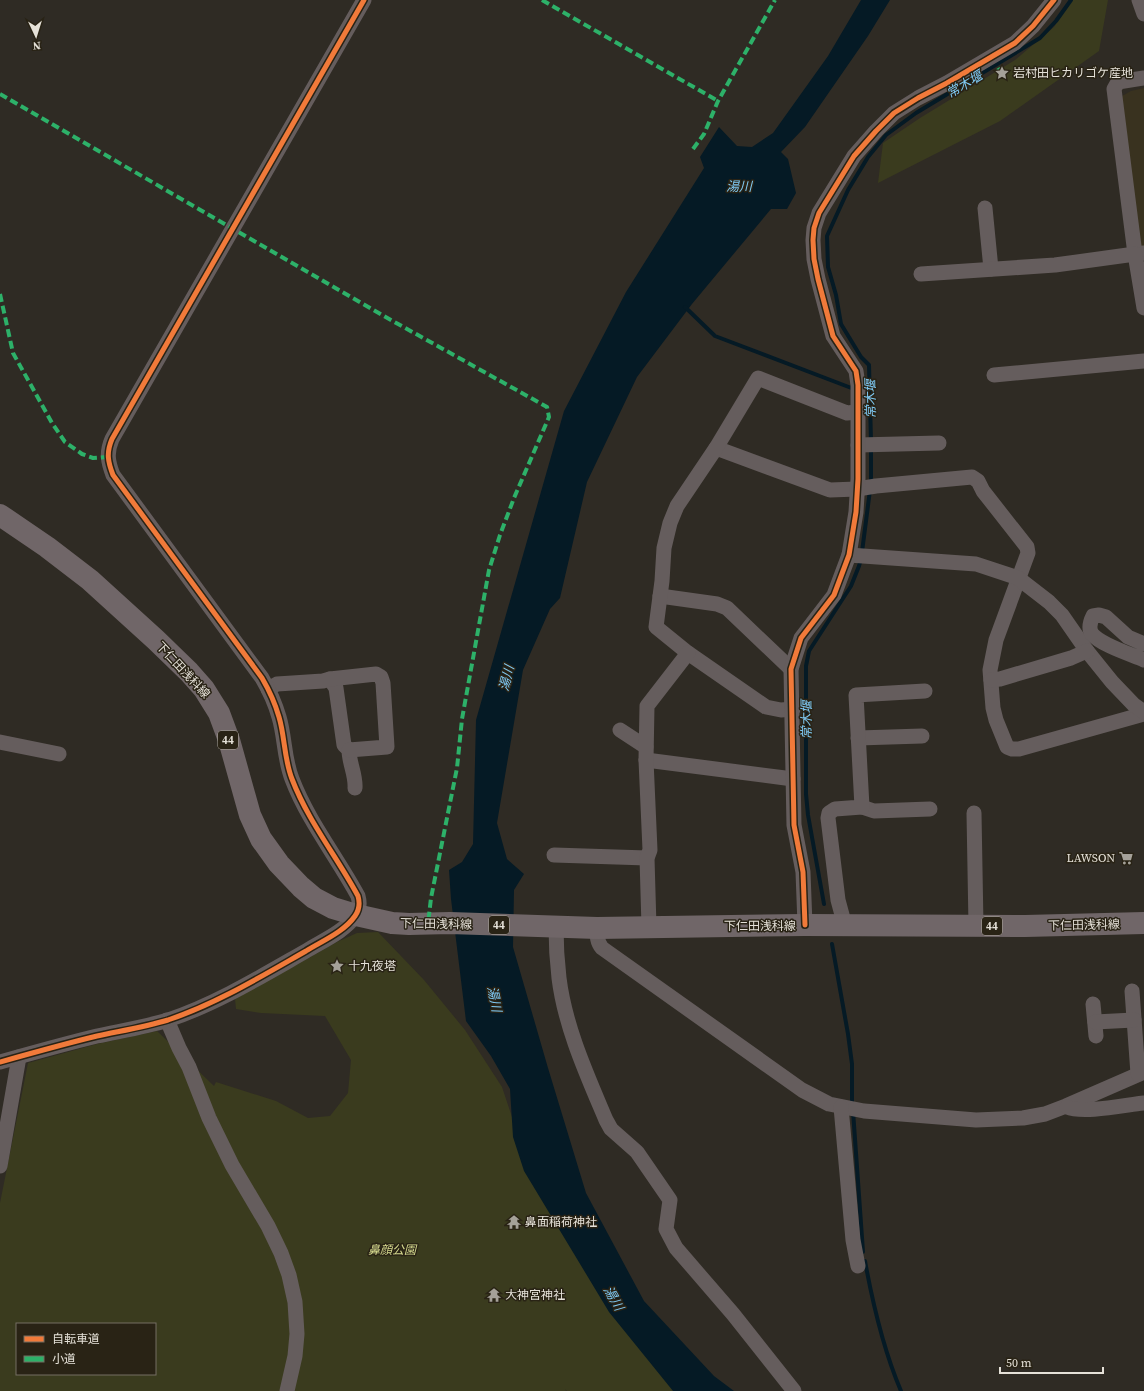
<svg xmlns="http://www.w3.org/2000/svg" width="1144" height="1391" viewBox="0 0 1144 1391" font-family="'Source Serif 4','Noto Sans JP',serif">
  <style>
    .built { fill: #39321f }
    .green { fill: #3a3b1e; fill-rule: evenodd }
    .water { fill: #051a25 }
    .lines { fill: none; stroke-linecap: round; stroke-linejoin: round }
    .stream { stroke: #051a25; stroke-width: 4 }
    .minor { stroke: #655d5d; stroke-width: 15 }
    .primary { stroke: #706668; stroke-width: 22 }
    .quiet { stroke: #2db169; stroke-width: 4; stroke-dasharray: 8 4; stroke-linecap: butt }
    .cycleway-casing { stroke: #292315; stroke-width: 8 }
    .cycleway { stroke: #f17a3a; stroke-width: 5 }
    .labels { text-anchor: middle; stroke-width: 3; stroke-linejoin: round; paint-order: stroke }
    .shield { fill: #292315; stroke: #ada89e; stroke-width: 1 }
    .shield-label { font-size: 11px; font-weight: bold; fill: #e5e1d8 }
    .poi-label { font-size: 12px; fill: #e5e1d8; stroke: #292315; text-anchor: start }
    .street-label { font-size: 12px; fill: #e5e1d8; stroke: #292315 }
    .park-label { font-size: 12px; font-style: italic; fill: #d5d98e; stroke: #292315 }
    .water-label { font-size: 13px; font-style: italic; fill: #7fcaf5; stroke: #292315 }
  </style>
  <rect width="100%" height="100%" fill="#2f2b24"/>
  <path class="built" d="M1144 88V249H1140L1122 96 1131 91Z"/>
  <g class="green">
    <path d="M1072 0H1108L1099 51 1000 121 878 183 883 143 920 118 1015 60 1054 27Z"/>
    <path d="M378 932 424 980 465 1030 502 1087 530 1171 687 1391H567L565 1389 566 1391H0V1203L28 1063 97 1044 157 1031 214 1086 216 1082 276 1101 308 1118 330 1116 348 1093 351 1060 325 1016 261 1013 236 1009 235 999 337 942 357 933ZM17 1324H155V1374H17Z"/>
  </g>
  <path class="water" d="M861 0H890L868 36 805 127 781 152 788 159 796 193 787 209H771L692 304 637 377 587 482 560 598 550 609 523 670 497 823 507 859 524 874 514 890 513 947 548 1068 586 1193 644 1301 714 1376 734 1391H673L609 1312 524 1171 513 1137 510 1089 491 1056 466 1021 451 899 449 870 462 862 473 844 476 720 564 411 626 292 704 168 700 157 719 127 737 146 752 147 773 133 828 56Z"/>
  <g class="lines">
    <g class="stream">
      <path d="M685 307 715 336 854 389"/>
      <path d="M871 441 869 365 861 357 841 324 836 295 828 267 827 236 848 190 868 157 886 135 916 113 1040 38 1056 21 1071 0"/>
      <path d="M871 448V483"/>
      <path d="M862 552 870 490"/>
      <path d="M824 904 808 815 806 794V666L809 651 851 586 859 566 861 559"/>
      <path d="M832 944 848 1034 852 1064V1105"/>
      <path d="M853 1111 863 1252"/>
      <path d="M865 1261C873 1305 883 1349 901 1391"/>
    </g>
    <g class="minor">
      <path d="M1139 0 1144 14"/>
      <path d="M1144 78 1118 82 1114 89 1135 254 1144 253"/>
      <path d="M985 208 991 269"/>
      <path d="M921 274 1055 265 1135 254 1144 308"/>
      <path d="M994 375 1144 361"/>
      <path d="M858 445 939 443"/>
      <path d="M716 448 830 490 857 489 876 486 972 477 978 481 983 491 1027 547 1028 553 996 640 990 670 993 708 996 720 1007 747 1012 749H1019L1144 714"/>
      <path d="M849 555 976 564 1018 578 1049 602 1062 615 1087 651 1112 682 1134 705 1144 712"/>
      <path d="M660 596 717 604 727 608 791 669"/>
      <path d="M1144 644 1128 637 1106 617 1099 615 1093 616C1090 622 1088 628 1092 634 1101 645 1130 654 1144 660"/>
      <path d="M330 679 336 688 344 745 349 750C349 763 356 775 355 788"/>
      <path d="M991 680 1000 679 1071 658 1087 651"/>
      <path d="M268 689 277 684 323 681 330 679 376 674 381 677 383 683 387 747 349 750"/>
      <path d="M793 709 781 710 766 707 688 653 656 627 662 581 664 548 670 523 677 506 716 448 758 378 847 413 857 412"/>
      <path d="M620 730 646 747"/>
      <path d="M858 738 922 736"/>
      <path d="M0 742 59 754"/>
      <path d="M646 760 793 779"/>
      <path d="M862 807 874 811 930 809"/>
      <path d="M974 813 976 926"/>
      <path d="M554 855 647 858"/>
      <path d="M805 925 803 872 794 825 791 669 801 638 834 595 849 555 856 512 858 479V385L856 371 833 336 818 279 814 259 813 240 814 228 819 213 854 156 876 131 894 113 918 98 947 83 1015 43 1033 26 1054 0"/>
      <path d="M845 926 838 900 828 818 829 813 835 809 862 807 856 695 925 691"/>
      <path d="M556 927C556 944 557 961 559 978 565 1027 587 1075 606 1120L611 1129 637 1152 670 1200 666 1229 676 1248 733 1314 794 1391"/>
      <path d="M649 927 647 858 650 850 646 760 647 706 688 653"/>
      <path d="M597 928C597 936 597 942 602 948L802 1090 829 1104 864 1111 976 1120 1023 1118 1045 1114 1066 1106 1144 1072"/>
      <path d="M1132 991 1138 1074"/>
      <path d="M1093 1004 1096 1036"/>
      <path d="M167 1020 179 1048 189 1067 209 1118 232 1165 268 1226 281 1253 289 1275 295 1302 297 1334 295 1356 287 1391"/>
      <path d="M1095 1022 1134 1020"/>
      <path d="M0 1062C32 1053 64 1044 97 1036 120 1031 145 1027 168 1020 216 1004 262 976 306 951 322 941 344 932 355 916 360 909 360 903 358 896 337 857 308 821 292 779 284 759 285 737 279 717 275 703 269 690 262 678L113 475C108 462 106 453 112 439L364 0"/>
      <path d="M841 1107 853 1240 858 1266"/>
      <path d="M1067 1107C1083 1114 1125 1105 1144 1103"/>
      <path d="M0 1166 19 1057"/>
    </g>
    <path class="primary" d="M0 515 47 547 90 580 156 640 189 672 204 689 219 713 229 740 250 815 261 839 279 864 301 887 314 898 333 908 356 915 392 923 409 924 450 923 597 928 805 925 1025 926 1144 923"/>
    <g class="quiet">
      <path d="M542 0 718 101"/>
      <path d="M998 68 1000 71"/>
      <path d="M0 94 382 315 547 407 549 417 514 498 500 535 489 570 462 719 457 768 431 898 428 924"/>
      <path d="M693 149 704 134 718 101 775 0"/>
      <path d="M0 294 13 353 52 423 65 442 82 454 93 458 107 457"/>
    </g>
    <defs>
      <g id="cycleway">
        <path d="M805 925 803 872 794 825 791 669 801 638 834 595 849 555 856 512 858 479V385L856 371 833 336 818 279 814 259 813 240 814 228 819 213 854 156 876 131 894 113 918 98 947 83 1015 43 1033 26 1054 0"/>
        <path d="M0 1062C32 1053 64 1044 97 1036 120 1031 145 1027 168 1020 216 1004 262 976 306 951 322 941 344 932 355 916 360 909 360 903 358 896 337 857 308 821 292 779 284 759 285 737 279 717 275 703 269 690 262 678L113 475C108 462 106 453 112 439L364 0"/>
      </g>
    </defs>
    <use href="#cycleway" class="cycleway-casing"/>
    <use href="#cycleway" class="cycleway"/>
  </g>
  <defs>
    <symbol id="sight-bare" viewBox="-9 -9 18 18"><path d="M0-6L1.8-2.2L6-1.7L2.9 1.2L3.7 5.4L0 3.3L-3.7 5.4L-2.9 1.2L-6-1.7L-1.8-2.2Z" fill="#a5a199" stroke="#292315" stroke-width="2.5" paint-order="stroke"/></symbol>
    <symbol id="supermarket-bare" viewBox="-9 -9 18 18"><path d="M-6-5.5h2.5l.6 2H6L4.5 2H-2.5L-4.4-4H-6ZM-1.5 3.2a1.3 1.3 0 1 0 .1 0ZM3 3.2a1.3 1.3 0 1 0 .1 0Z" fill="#a5a199" stroke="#292315" stroke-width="2.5" paint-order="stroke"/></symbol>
    <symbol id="temple-bare" viewBox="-9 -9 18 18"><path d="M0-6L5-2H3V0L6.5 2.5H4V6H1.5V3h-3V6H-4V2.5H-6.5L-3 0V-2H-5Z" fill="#a5a199" stroke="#292315" stroke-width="2.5" paint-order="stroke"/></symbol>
  </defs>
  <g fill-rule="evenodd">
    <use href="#sight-bare" x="992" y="63" width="20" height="20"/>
    <use href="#supermarket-bare" x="1116" y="848" width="20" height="20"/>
    <use href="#sight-bare" x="327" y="956" width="20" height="20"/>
    <use href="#temple-bare" x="504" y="1212" width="20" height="20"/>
    <use href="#temple-bare" x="484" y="1285" width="20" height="20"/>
  </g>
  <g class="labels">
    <g class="shield">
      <rect x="218" y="731" width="20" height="18" rx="3"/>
      <rect x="489" y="916" width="20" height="18" rx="3"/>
      <rect x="982" y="917" width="20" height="18" rx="3"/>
    </g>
    <g class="shield-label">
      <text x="228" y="744">44</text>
      <text x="499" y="929">44</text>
      <text x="992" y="930">44</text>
    </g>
    <g class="poi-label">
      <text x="1013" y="77">岩村田ヒカリゴケ産地</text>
      <text x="1115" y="862" text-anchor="end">LAWSON</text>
      <text x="348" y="970">十九夜塔</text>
      <text x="525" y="1226">鼻面稲荷神社</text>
      <text x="505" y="1299">大神宮神社</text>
    </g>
    <g class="street-label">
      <text transform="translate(183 670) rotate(47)" y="4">下仁田浅科線</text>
      <text transform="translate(436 924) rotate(1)" y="4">下仁田浅科線</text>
      <text transform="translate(1084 925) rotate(-1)" y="4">下仁田浅科線</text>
      <text x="760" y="930">下仁田浅科線</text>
    </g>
    <g class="park-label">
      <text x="392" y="1254">鼻顔公園</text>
    </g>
    <g class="water-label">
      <text transform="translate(964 84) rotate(-31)" y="5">常木堰</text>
      <text x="739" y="191">湯川</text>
      <text transform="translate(870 399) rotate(-91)" y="5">常木堰</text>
      <text transform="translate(506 678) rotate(-76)" y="5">湯川</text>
      <text transform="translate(806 720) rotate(-90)" y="5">常木堰</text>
      <text transform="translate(495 999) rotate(78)" y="5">湯川</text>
      <text transform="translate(614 1298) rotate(60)" y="5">湯川</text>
    </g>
  </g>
  <rect x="16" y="1323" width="140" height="52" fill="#292315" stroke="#746f63"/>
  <rect x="24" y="1336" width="20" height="6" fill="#f17a3a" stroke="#746f63"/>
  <text x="52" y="1343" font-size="12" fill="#e5e1d8">自転車道</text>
  <rect x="24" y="1356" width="20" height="6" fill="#2db169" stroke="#746f63"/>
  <text x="52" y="1363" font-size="12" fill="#e5e1d8">小道</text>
  <g transform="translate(36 36) rotate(176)" stroke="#292315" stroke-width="3" paint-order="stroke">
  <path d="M0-3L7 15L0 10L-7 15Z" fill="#e5e1d8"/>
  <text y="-6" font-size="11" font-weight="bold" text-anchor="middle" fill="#e5e1d8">N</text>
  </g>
  <path d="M1000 1367v6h103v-6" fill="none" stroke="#e5e1d8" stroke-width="2"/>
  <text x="1006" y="1367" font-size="12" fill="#e5e1d8" stroke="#292315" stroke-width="3" paint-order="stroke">50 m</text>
</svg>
